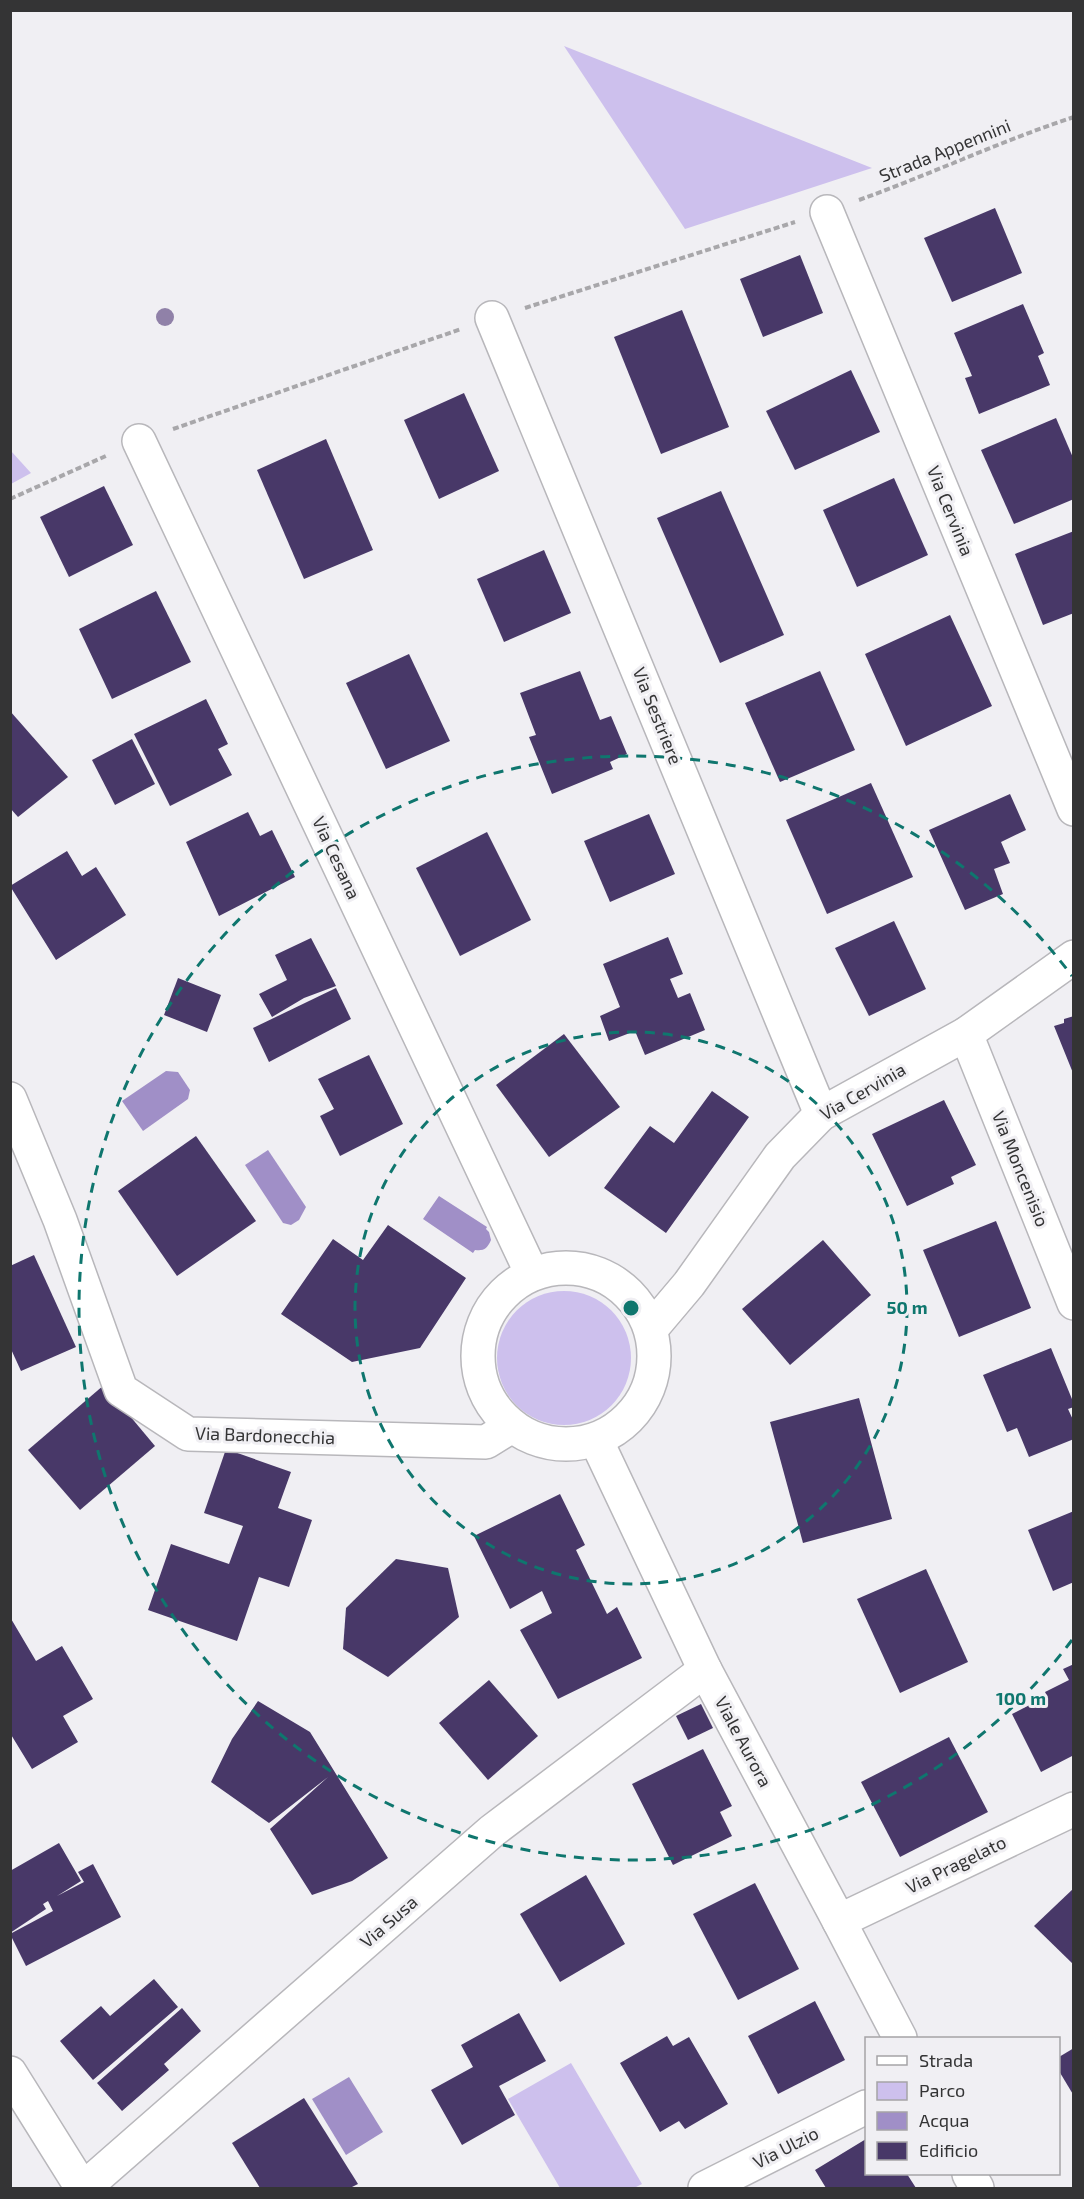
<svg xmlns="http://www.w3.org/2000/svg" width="1084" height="2199" viewBox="0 0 1084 2199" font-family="'Exo 2',sans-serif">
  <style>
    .green { fill: #cdc0ed }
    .water { fill: #a08fc7 }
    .building { fill: #483868 }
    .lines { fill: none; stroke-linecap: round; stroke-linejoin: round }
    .street-casing { stroke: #b8b7bb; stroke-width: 36 }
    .path { stroke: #a8a7aa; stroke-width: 4; stroke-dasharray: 6 3; stroke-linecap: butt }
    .street { stroke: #fff; stroke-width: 33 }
    .tree { fill: #9081a8 }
    .ring { fill: none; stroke: #0f766e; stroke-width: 3; stroke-dasharray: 10 8 }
    .labels { text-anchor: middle; stroke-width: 6; stroke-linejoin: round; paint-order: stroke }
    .street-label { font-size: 18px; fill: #343435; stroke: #f0eff3 }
    .centre { fill: #0f766e; stroke: #f0eff3; stroke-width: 3 }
    .ring-label { font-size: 18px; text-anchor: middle; font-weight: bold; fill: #0f766e; stroke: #f0eff3; stroke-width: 6; stroke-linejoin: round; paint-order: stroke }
  </style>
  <rect width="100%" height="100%" fill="#f0eff3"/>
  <g class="green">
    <path d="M564 46 872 168 685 229Z"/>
    <path d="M11 451 31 473 11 484H10Z"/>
    <circle cx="564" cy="1358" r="67"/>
    <path d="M571 2063 642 2184 634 2188H560L508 2099Z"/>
  </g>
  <g class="water">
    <path d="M166 1071 178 1072 190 1090 188 1099 143 1131 122 1101Z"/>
    <path d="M268 1150 306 1207 299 1220 291 1225 283 1223 245 1165Z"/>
    <path d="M439 1196 487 1227 486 1229 489 1232 491 1240C487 1249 484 1251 475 1250L473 1253 423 1219Z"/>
    <path d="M349 2077 383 2132 346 2155 312 2099Z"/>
  </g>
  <g class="building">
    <path d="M995 208 1022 273 952 302 924 238Z"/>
    <path d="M800 255 823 313 763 337 740 279Z"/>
    <path d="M1023 304 1044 353 1038 356 1050 385 979 414 965 378 972 376 954 333Z"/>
    <path d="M682 310 729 427 661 454 614 337Z"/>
    <path d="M851 370 880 432 795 470 766 411Z"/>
    <path d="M464 393 499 471 439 499 404 420Z"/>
    <path d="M1056 418 1074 460V499L1014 524 981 450Z"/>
    <path d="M326 439 373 550 304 579 257 470Z"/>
    <path d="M894 478 928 555 857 587 823 510Z"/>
    <path d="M104 486 133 545 69 577 40 517Z"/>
    <path d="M721 491 784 635 720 663 657 518Z"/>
    <path d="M1074 531V613L1043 625 1015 554Z"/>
    <path d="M544 550 571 613 504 642 477 579Z"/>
    <path d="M156 591 191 662 112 699 79 629Z"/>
    <path d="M950 615 992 706 906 746 865 654Z"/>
    <path d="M409 654 450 741 386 769 346 683Z"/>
    <path d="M580 671 600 720 611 716 627 754 610 762 613 769 552 794 529 737 536 735 520 693Z"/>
    <path d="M820 671 855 750 780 782 745 703Z"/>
    <path d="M206 699 228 744 218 749 232 775 170 806 134 734Z"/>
    <path d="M10 711 68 777 18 817 10 808Z"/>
    <path d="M132 739 155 784 115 805 92 760Z"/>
    <path d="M871 783 913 877 827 914 786 820Z"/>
    <path d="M1010 794 1026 830 1001 842 1010 863 994 869 1003 894 965 910 929 830Z"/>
    <path d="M248 812 260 836 272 830 295 877 219 916 186 842Z"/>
    <path d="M649 814 675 874 610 902 584 841Z"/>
    <path d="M487 832 531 920 460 956 416 868Z"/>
    <path d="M67 851 82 876 96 867 126 915 56 960 10 886Z"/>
    <path d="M894 921 926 989 869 1016 835 948Z"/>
    <path d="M668 937 683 974 670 979 678 998 690 993 705 1030 645 1055 635 1031 609 1041 600 1016 620 1007 603 964Z"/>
    <path d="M311 938 336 986 304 998 272 1017 259 994 287 980 275 955Z"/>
    <path d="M178 978 221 995 207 1032 164 1015Z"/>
    <path d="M336 988 351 1019 269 1062 253 1028Z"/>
    <path d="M1074 1016V1073H1073L1054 1026 1064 1023V1019Z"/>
    <path d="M564 1034 620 1107 549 1157 496 1085Z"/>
    <path d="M369 1055 403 1124 340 1156 320 1116 334 1109 318 1079Z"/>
    <path d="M712 1091 749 1117 666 1233 604 1188 650 1126 674 1143Z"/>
    <path d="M944 1100 976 1165 951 1177 954 1184 907 1206 872 1134Z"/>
    <path d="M196 1136 256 1221 177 1276 118 1191Z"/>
    <path d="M996 1221 1031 1308 959 1337 923 1250Z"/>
    <path d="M388 1225 466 1278 420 1348 352 1362 281 1314 333 1239 363 1260Z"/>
    <path d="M823 1240 871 1295 790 1365 742 1309Z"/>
    <path d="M34 1255 76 1347 21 1371 10 1347V1266Z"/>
    <path d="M1051 1348 1074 1404V1407L1068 1409 1074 1422V1439L1029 1457 1017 1428 1007 1432 983 1375Z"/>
    <path d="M104 1385 155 1446 80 1510 28 1450Z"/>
    <path d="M859 1398 892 1519 803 1543 770 1422Z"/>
    <path d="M226 1449 291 1472 278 1508 312 1520 289 1587 259 1577 237 1641 148 1610 171 1544 229 1564 243 1526 204 1513Z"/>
    <path d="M560 1494 585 1545 576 1550 607 1614 617 1607 642 1658 558 1699 520 1630 552 1613 542 1591 510 1609 474 1536Z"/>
    <path d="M1074 1511V1582L1053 1591 1028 1530Z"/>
    <path d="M396 1559 448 1568 459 1617 388 1677 343 1649 346 1608Z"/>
    <path d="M926 1569 968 1662 900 1693 857 1599Z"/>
    <path d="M10 1617 36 1661 62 1646 93 1699 63 1716 78 1742 32 1769 10 1733Z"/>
    <path d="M1074 1664V1755L1041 1772 1012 1714 1047 1696 1045 1692 1069 1680 1063 1669Z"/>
    <path d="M489 1680 538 1736 488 1780 439 1723Z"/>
    <path d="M258 1701 310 1732 388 1858 352 1881 312 1895 270 1829 328 1777 269 1823 211 1782 232 1739Z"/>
    <path d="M701 1704 713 1728 688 1740 676 1716Z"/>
    <path d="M949 1737 988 1812 900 1857 861 1782Z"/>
    <path d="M703 1749 732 1806 720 1812 732 1836 673 1865 632 1784Z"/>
    <path d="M59 1843 81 1881 57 1896 84 1882 78 1872 93 1864 121 1917 26 1966 10 1934 53 1911 48 1901 43 1904 46 1909 10 1933V1871Z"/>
    <path d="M586 1875 625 1944 560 1982 520 1914Z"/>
    <path d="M755 1883 799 1969 738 2000 693 1914Z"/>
    <path d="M1074 1888V1965L1034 1926Z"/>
    <path d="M154 1979 178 2007 93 2080 60 2041 101 2006 110 2016Z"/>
    <path d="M815 2001 845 2060 778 2094 748 2036Z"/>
    <path d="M182 2008 201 2031 164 2064 169 2070 122 2111 97 2083Z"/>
    <path d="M519 2013 546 2061 499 2086 515 2115 462 2145 431 2090 473 2067 461 2045Z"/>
    <path d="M667 2036 673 2046 689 2037 728 2104 685 2129 679 2121 660 2132 620 2063Z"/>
    <path d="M1074 2048V2096L1059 2071V2057Z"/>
    <path d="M304 2098 358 2184 350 2188H260L232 2143Z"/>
    <path d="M866 2139V2174H907L916 2188H826L815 2170Z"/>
  </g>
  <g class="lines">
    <defs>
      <g id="street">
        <path d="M827 212 1074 809"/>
        <path d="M492 318 821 1114"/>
        <path d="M139 441 532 1274"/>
        <path d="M966 1034 1074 1303"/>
        <path d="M10 1099 60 1220 121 1390 188 1434 486 1442 512 1426"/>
        <circle cx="566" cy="1356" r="88"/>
        <path d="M651 1329 689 1284 780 1156 821 1114 966 1034 1074 957"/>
        <path d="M596 1440 705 1670 839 1921 900 2038"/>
        <path d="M839 1921 1074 1809"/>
        <path d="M10 2073 82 2188"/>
        <path d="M969 2174 977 2188"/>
        <path d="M84 2188 492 1831 705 1670"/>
        <path d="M705 2188 866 2107"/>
      </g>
    </defs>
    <use href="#street" class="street-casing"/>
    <g class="path">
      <path d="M859 200C931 174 1001 141 1074 117"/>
      <path d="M525 308 795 222"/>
      <path d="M173 429 461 329"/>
      <path d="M10 499 108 455"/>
    </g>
    <use href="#street" class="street"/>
  </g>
  <circle class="tree" cx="165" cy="317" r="9"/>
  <g class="ring">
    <circle cx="631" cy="1308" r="276"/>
    <path d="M1072 1640A552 552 0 1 1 1072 976"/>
  </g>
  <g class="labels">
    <g class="street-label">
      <text transform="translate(945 151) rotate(-22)" y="6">Strada Appennini</text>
      <text transform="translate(950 511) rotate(68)" y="6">Via Cervinia</text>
      <text transform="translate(657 716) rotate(68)" y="6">Via Sestriere</text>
      <text transform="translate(336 858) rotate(65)" y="6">Via Cesana</text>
      <text transform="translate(863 1092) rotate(-30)" y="6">Via Cervinia</text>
      <text transform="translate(1020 1169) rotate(68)" y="6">Via Moncenisio</text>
      <text transform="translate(265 1436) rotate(2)" y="6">Via Bardonecchia</text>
      <text transform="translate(743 1742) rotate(62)" y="6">Viale Aurora</text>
      <text transform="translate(956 1865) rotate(-26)" y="6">Via Pragelato</text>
      <text transform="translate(389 1922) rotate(-41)" y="6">Via Susa</text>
      <text transform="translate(786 2148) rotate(-27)" y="6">Via Ulzio</text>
    </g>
  </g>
  <circle cx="631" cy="1308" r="9" class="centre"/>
  <g class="ring-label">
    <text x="907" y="1314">50 m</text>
    <text x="1021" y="1705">100 m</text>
  </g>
  <rect width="1084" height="2199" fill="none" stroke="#343435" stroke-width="24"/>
  <rect x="865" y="2037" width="195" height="138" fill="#f0eff3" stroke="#a5a4a7" stroke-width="1.5"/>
  <rect x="877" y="2056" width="30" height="9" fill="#ffffff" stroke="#a5a4a7" stroke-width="1.5"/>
  <text x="919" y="2067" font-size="18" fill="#343435">Strada</text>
  <rect x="877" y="2082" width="30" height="18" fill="#cdc0ed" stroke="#a5a4a7" stroke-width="1.5"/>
  <text x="919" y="2097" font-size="18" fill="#343435">Parco</text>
  <rect x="877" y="2112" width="30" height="18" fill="#a08fc7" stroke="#a5a4a7" stroke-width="1.5"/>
  <text x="919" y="2127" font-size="18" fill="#343435">Acqua</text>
  <rect x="877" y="2142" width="30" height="18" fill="#483868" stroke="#a5a4a7" stroke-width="1.5"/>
  <text x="919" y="2157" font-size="18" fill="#343435">Edificio</text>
</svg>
